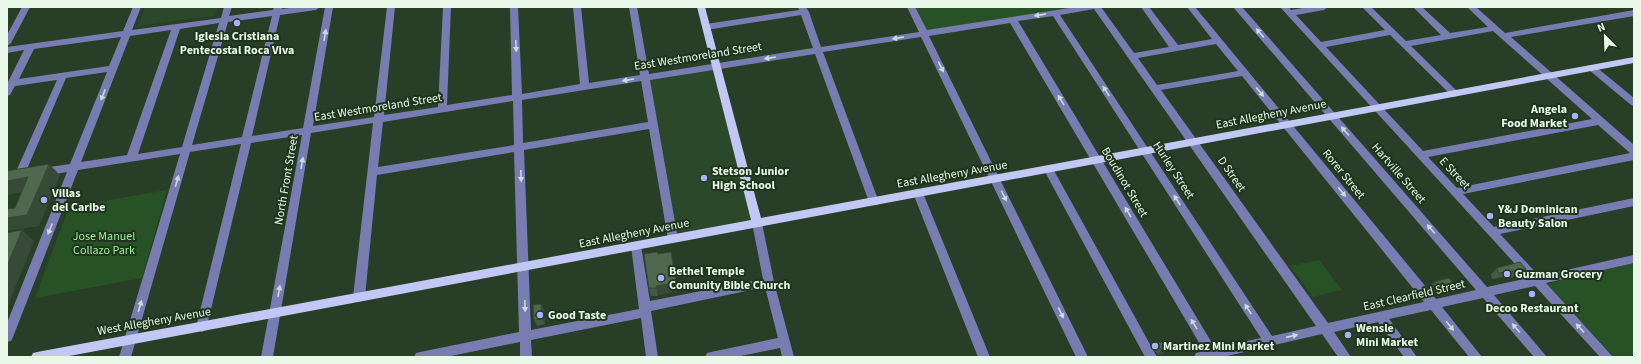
<svg xmlns="http://www.w3.org/2000/svg" width="1641" height="364" viewBox="0 0 1641 364" font-family="'Source Sans 3',sans-serif">
  <style>
    .built { fill: #2c482a }
    .green { fill: #275226 }
    .lines { fill: none; stroke-linecap: round; stroke-linejoin: round }
    .minor { fill: #787cb1; fill-rule: evenodd }
    .major { fill: #c3c7f3; fill-rule: evenodd }
    .wall { fill: #455943 }
    .shaded-wall { fill: #384937 }
    .building { fill: #50684e; stroke: #384937 }
    .oneway { fill: #ced9db }
    .poi-dot { fill: #aab0fb; stroke: #1e341d; stroke-width: 1.5 }
    .labels { text-anchor: middle; stroke-width: 4; stroke-linejoin: round; paint-order: stroke }
    .poi-label { font-size: 12px; font-weight: bold; fill: #eaf8e9; stroke: #1e341d; text-anchor: start }
    .street-label { font-size: 12px; fill: #eaf8e9; stroke: #1e341d }
    .park-label { font-size: 12px; fill: #9cf397; stroke: #1e341d }
  </style>
  <rect width="100%" height="100%" fill="#283e26"/>
  <g class="built">
    <path d="M145 7H218L215 16 137 26Z"/>
    <path d="M716 67 757 223 673 239 645 78Z"/>
  </g>
  <g class="green">
    <path d="M911 7H1093L924 34Z"/>
    <path d="M167 190 142 278 35 298 69 207Z"/>
    <path d="M1319 260 1342 290 1313 297 1290 266Z"/>
    <path d="M1634 263V357H1614L1546 284Z"/>
  </g>
  <g class="lines">
    <g class="minor">
      <path d="M22 7H30L11 43 7 46V35Z"/>
      <path d="M133 7H141L132 30 221 18 224 7H232L229 16 273 10 274 7H282V9L297 7H320L316 10 280 15 252 136 303 128 325 7H333L313 126 374 117 387 7H395L384 115 438 107 443 7H451L447 105 512 95 510 7H518L522 94 580 84 573 7H581L589 83 640 75 629 7H637L649 74 813 48 801 15 706 30 702 27 706 24 799 10 798 7H806L809 12 821 47 919 32 907 7H915L927 30 1076 7H1101L1134 53 1169 47 1141 7H1149L1178 45 1212 39 1187 7H1195L1436 299 1476 290 1233 7H1242L1487 287 1528 278 1280 7H1289L1291 10 1309 7H1328L1324 10 1296 15 1321 42 1385 30 1362 7H1371L1406 41 1441 35 1413 7H1422L1450 33 1488 27 1467 7H1476L1505 33 1634 10V16L1511 37 1634 145V160L1463 194 1494 227 1634 198V206L1500 234 1539 276 1634 255V263L1546 283 1613 357H1600L1535 286 1494 295 1547 357H1534L1483 298 1442 307 1482 357H1469L1431 310 1389 319 1417 357H1404L1378 322 1334 332 1351 357H1338L1322 334 1223 357H1194L1196 353 1204 351 1010 23 929 36 1088 357H1076L921 37 823 52 879 202 878 205H870L869 202 815 54 650 80 678 239 677 242H669L668 239 649 129 524 150 531 330 639 309 631 246 632 243H640L641 246 650 301 763 279 752 223 753 220H761L762 223 774 282 794 357H782L780 348 736 357H705L707 353 711 352 778 338 765 287 651 311 658 357H646L641 318 531 340 532 357H520V342L446 357H414L416 353 420 352 519 332 514 152 377 175 365 297 363 300 359 302 355 300 353 297 373 123 311 133 273 357H261L302 135 251 143 206 330 202 332 198 330 196 327 241 144 190 152 131 357H119L180 154 78 170 13 337 11 341 7 342V323L67 172 43 176 38 172 43 168 70 164 107 72 66 78 24 176 19 180 14 176 57 80 15 86 10 95 7 96V84L24 50 7 53V47L123 31ZM1094 9 1316 326 1272 336 1060 15ZM272 16 242 137 192 145 228 22ZM1053 16 1261 338 1215 348 1018 21ZM219 23 182 147 138 154 180 29ZM171 30 127 155 81 162 130 36ZM1493 31 1592 119 1423 151 1326 47 1390 35 1452 96 1455 97 1460 94 1458 92 1411 46ZM121 37 109 66 19 79 34 49ZM1216 44 1238 71 1157 85 1138 58ZM1242 76 1424 302 1328 323 1161 90ZM641 81 648 122 523 143 522 100ZM513 101 514 145 378 167 383 122ZM1598 125 1630 153 1457 188 1428 157Z"/>
      <path d="M1592 65 1595 66 1634 98V106L1631 105 1589 70 1588 68Z"/>
      <path d="M1049 166 1052 167 1157 357H1145L1044 170Z"/>
      <path d="M918 189 922 190 923 193 990 357H978L913 193 914 190Z"/>
    </g>
    <path class="major" d="M697 7H705L761 218 1634 57V63L64 357H31L33 353 37 352 751 220Z"/>
  </g>
  <g class="wall">
    <path d="M658 254 678 291 658 295V296H651L649 288Z"/>
    <path d="M1497 268 1526 269 1520 274 1515 275 1512 278 1508 276 1492 279 1491 274Z"/>
    <path d="M1434 282 1454 284 1449 290H1447L1444 293 1441 292 1433 293 1429 287Z"/>
    <path d="M541 304 544 309 545 324 537 326 534 320Z"/>
    <path d="M1157 343 1166 349 1163 354 1158 355 1154 349Z"/>
  </g>
  <g class="shaded-wall">
    <path d="M258 7H272L259 9Z"/>
    <path d="M49 164 60 175 39 226 7 231V218L39 189 7 195V181Z"/>
    <path d="M22 230 34 241 7 308V266Z"/>
    <path d="M673 260 678 291 658 295V296L656 286Z"/>
    <path d="M1526 269 1520 274 1515 275 1518 272 1519 270Z"/>
    <path d="M1454 284 1449 290H1447L1449 287 1450 285Z"/>
    <path d="M1446 286 1441 292 1433 293 1438 287Z"/>
    <path d="M541 304 544 309 545 324 542 319Z"/>
    <path d="M1166 349 1163 354 1158 355 1161 350Z"/>
  </g>
  <g class="building">
    <path d="M49 164 27 215 7 218V209L15 208 28 177 7 181V171Z"/>
    <path d="M22 230 7 266V233Z"/>
    <path d="M657 252 658 254 671 252 676 283 656 286V288H649L644 254Z"/>
    <path d="M1520 262 1526 269 1519 270 1518 272 1514 271 1498 273 1497 268Z"/>
    <path d="M1449 278 1454 284 1450 285 1449 287 1446 286 1438 287 1434 282Z"/>
    <path d="M541 304 542 319 534 320 533 305Z"/>
    <path d="M1163 342 1166 349 1161 350 1157 343Z"/>
  </g>
  <defs><path id="oneway-solid" d="M-6-.8H1V-3.2L6.5 0L1 3.2V.8H-6Z"/></defs>
  <g class="oneway">
    <use href="#oneway-solid" transform="translate(1040 15) rotate(171)"/>
    <use href="#oneway-solid" transform="translate(1260 33) rotate(-131)"/>
    <use href="#oneway-solid" transform="translate(325 35) rotate(-80)"/>
    <use href="#oneway-solid" transform="translate(898 38) rotate(171)"/>
    <use href="#oneway-solid" transform="translate(516 46) rotate(88)"/>
    <use href="#oneway-solid" transform="translate(770 58) rotate(171)"/>
    <use href="#oneway-solid" transform="translate(941 67) rotate(64)"/>
    <use href="#oneway-solid" transform="translate(628 80) rotate(171)"/>
    <use href="#oneway-solid" transform="translate(1106 91) rotate(-123)"/>
    <use href="#oneway-solid" transform="translate(1260 92) rotate(50)"/>
    <use href="#oneway-solid" transform="translate(103 95) rotate(111)"/>
    <use href="#oneway-solid" transform="translate(1061 100) rotate(-121)"/>
    <use href="#oneway-solid" transform="translate(1345 131) rotate(-131)"/>
    <use href="#oneway-solid" transform="translate(302 163) rotate(-80)"/>
    <use href="#oneway-solid" transform="translate(521 176) rotate(88)"/>
    <use href="#oneway-solid" transform="translate(177 181) rotate(-74)"/>
    <use href="#oneway-solid" transform="translate(1342 192) rotate(51)"/>
    <use href="#oneway-solid" transform="translate(1004 196) rotate(64)"/>
    <use href="#oneway-solid" transform="translate(1177 200) rotate(-123)"/>
    <use href="#oneway-solid" transform="translate(1128 212) rotate(-121)"/>
    <use href="#oneway-solid" transform="translate(50 229) rotate(112)"/>
    <use href="#oneway-solid" transform="translate(1431 229) rotate(-131)"/>
    <use href="#oneway-solid" transform="translate(279 291) rotate(-80)"/>
    <use href="#oneway-solid" transform="translate(140 306) rotate(-73)"/>
    <use href="#oneway-solid" transform="translate(525 306) rotate(89)"/>
    <use href="#oneway-solid" transform="translate(1248 309) rotate(-123)"/>
    <use href="#oneway-solid" transform="translate(1061 313) rotate(64)"/>
    <use href="#oneway-solid" transform="translate(1194 324) rotate(-121)"/>
    <use href="#oneway-solid" transform="translate(1450 326) rotate(51)"/>
    <use href="#oneway-solid" transform="translate(1516 328) rotate(-131)"/>
    <use href="#oneway-solid" transform="translate(1580 328) rotate(-133)"/>
    <use href="#oneway-solid" transform="translate(1292 336) rotate(-13)"/>
  </g>
  <g class="poi-dot">
    <circle cx="237" cy="23" r="4"/>
    <circle cx="1575" cy="116" r="4"/>
    <circle cx="704" cy="178" r="4"/>
    <circle cx="44" cy="200" r="4"/>
    <circle cx="1490" cy="216" r="4"/>
    <circle cx="1507" cy="274" r="4"/>
    <circle cx="661" cy="278" r="4"/>
    <circle cx="1532" cy="294" r="4"/>
    <circle cx="540" cy="315" r="4"/>
    <circle cx="1348" cy="335" r="4"/>
    <circle cx="1155" cy="346" r="4"/>
  </g>
  <g class="labels">
    <g class="poi-label">
      <text x="237" y="40" text-anchor="middle">Iglesia Cristiana<tspan x="237" dy="14">Pentecostal Roca Viva</tspan></text>
      <text x="1567" y="113" text-anchor="end">Angela<tspan x="1567" dy="14">Food Market</tspan></text>
      <text x="712" y="175">Stetson Junior<tspan x="712" dy="14">High School</tspan></text>
      <text x="52" y="197">Villas<tspan x="52" dy="14">del Caribe</tspan></text>
      <text x="1498" y="213">Y&amp;J Dominican<tspan x="1498" dy="14">Beauty Salon</tspan></text>
      <text x="669" y="275">Bethel Temple<tspan x="669" dy="14">Comunity Bible Church</tspan></text>
      <text x="1515" y="278">Guzman Grocery</text>
      <text x="1532" y="312" text-anchor="middle">Decoo Restaurant</text>
      <text x="548" y="319">Good Taste</text>
      <text x="1356" y="332">Wensle<tspan x="1356" dy="14">Mini Market</tspan></text>
      <text x="1163" y="350">Martinez Mini Market</text>
    </g>
    <g class="street-label">
      <text transform="translate(698 56) rotate(-9)" y="4">East Westmoreland Street</text>
      <text transform="translate(378 107) rotate(-9)" y="4">East Westmoreland Street</text>
      <text transform="translate(1271 114) rotate(-11)" y="4">East Allegheny Avenue</text>
      <text transform="translate(1174 170) rotate(57)" y="4">Hurley Street</text>
      <text transform="translate(1399 173) rotate(49)" y="4">Hartville Street</text>
      <text transform="translate(1455 173) rotate(47)" y="4">E Street</text>
      <text transform="translate(952 174) rotate(-10)" y="4">East Allegheny Avenue</text>
      <text transform="translate(1232 174) rotate(55)" y="4">D Street</text>
      <text transform="translate(1344 174) rotate(51)" y="4">Rorer Street</text>
      <text transform="translate(286 180) rotate(-80)" y="4">North Front Street</text>
      <text transform="translate(1125 182) rotate(59)" y="4">Boudinot Street</text>
      <text transform="translate(634 233) rotate(-11)" y="4">East Allegheny Avenue</text>
      <text transform="translate(1414 295) rotate(-13)" y="4">East Clearfield Street</text>
      <text transform="translate(154 321) rotate(-10)" y="4">West Allegheny Avenue</text>
    </g>
    <g class="park-label">
      <text x="104" y="240">Jose Manuel<tspan x="104" dy="14">Collazo Park</tspan></text>
    </g>
  </g>
  <rect width="1641" height="364" fill="none" stroke="#eaf8e9" stroke-width="16"/>
  <g transform="translate(1605 36) rotate(337)" stroke="#1e341d" stroke-width="3" paint-order="stroke">
  <path d="M0-3L7 15L0 10L-7 15Z" fill="#eaf8e9"/>
  <text y="-6" font-size="11" font-weight="bold" text-anchor="middle" fill="#eaf8e9">N</text>
  </g>
</svg>
